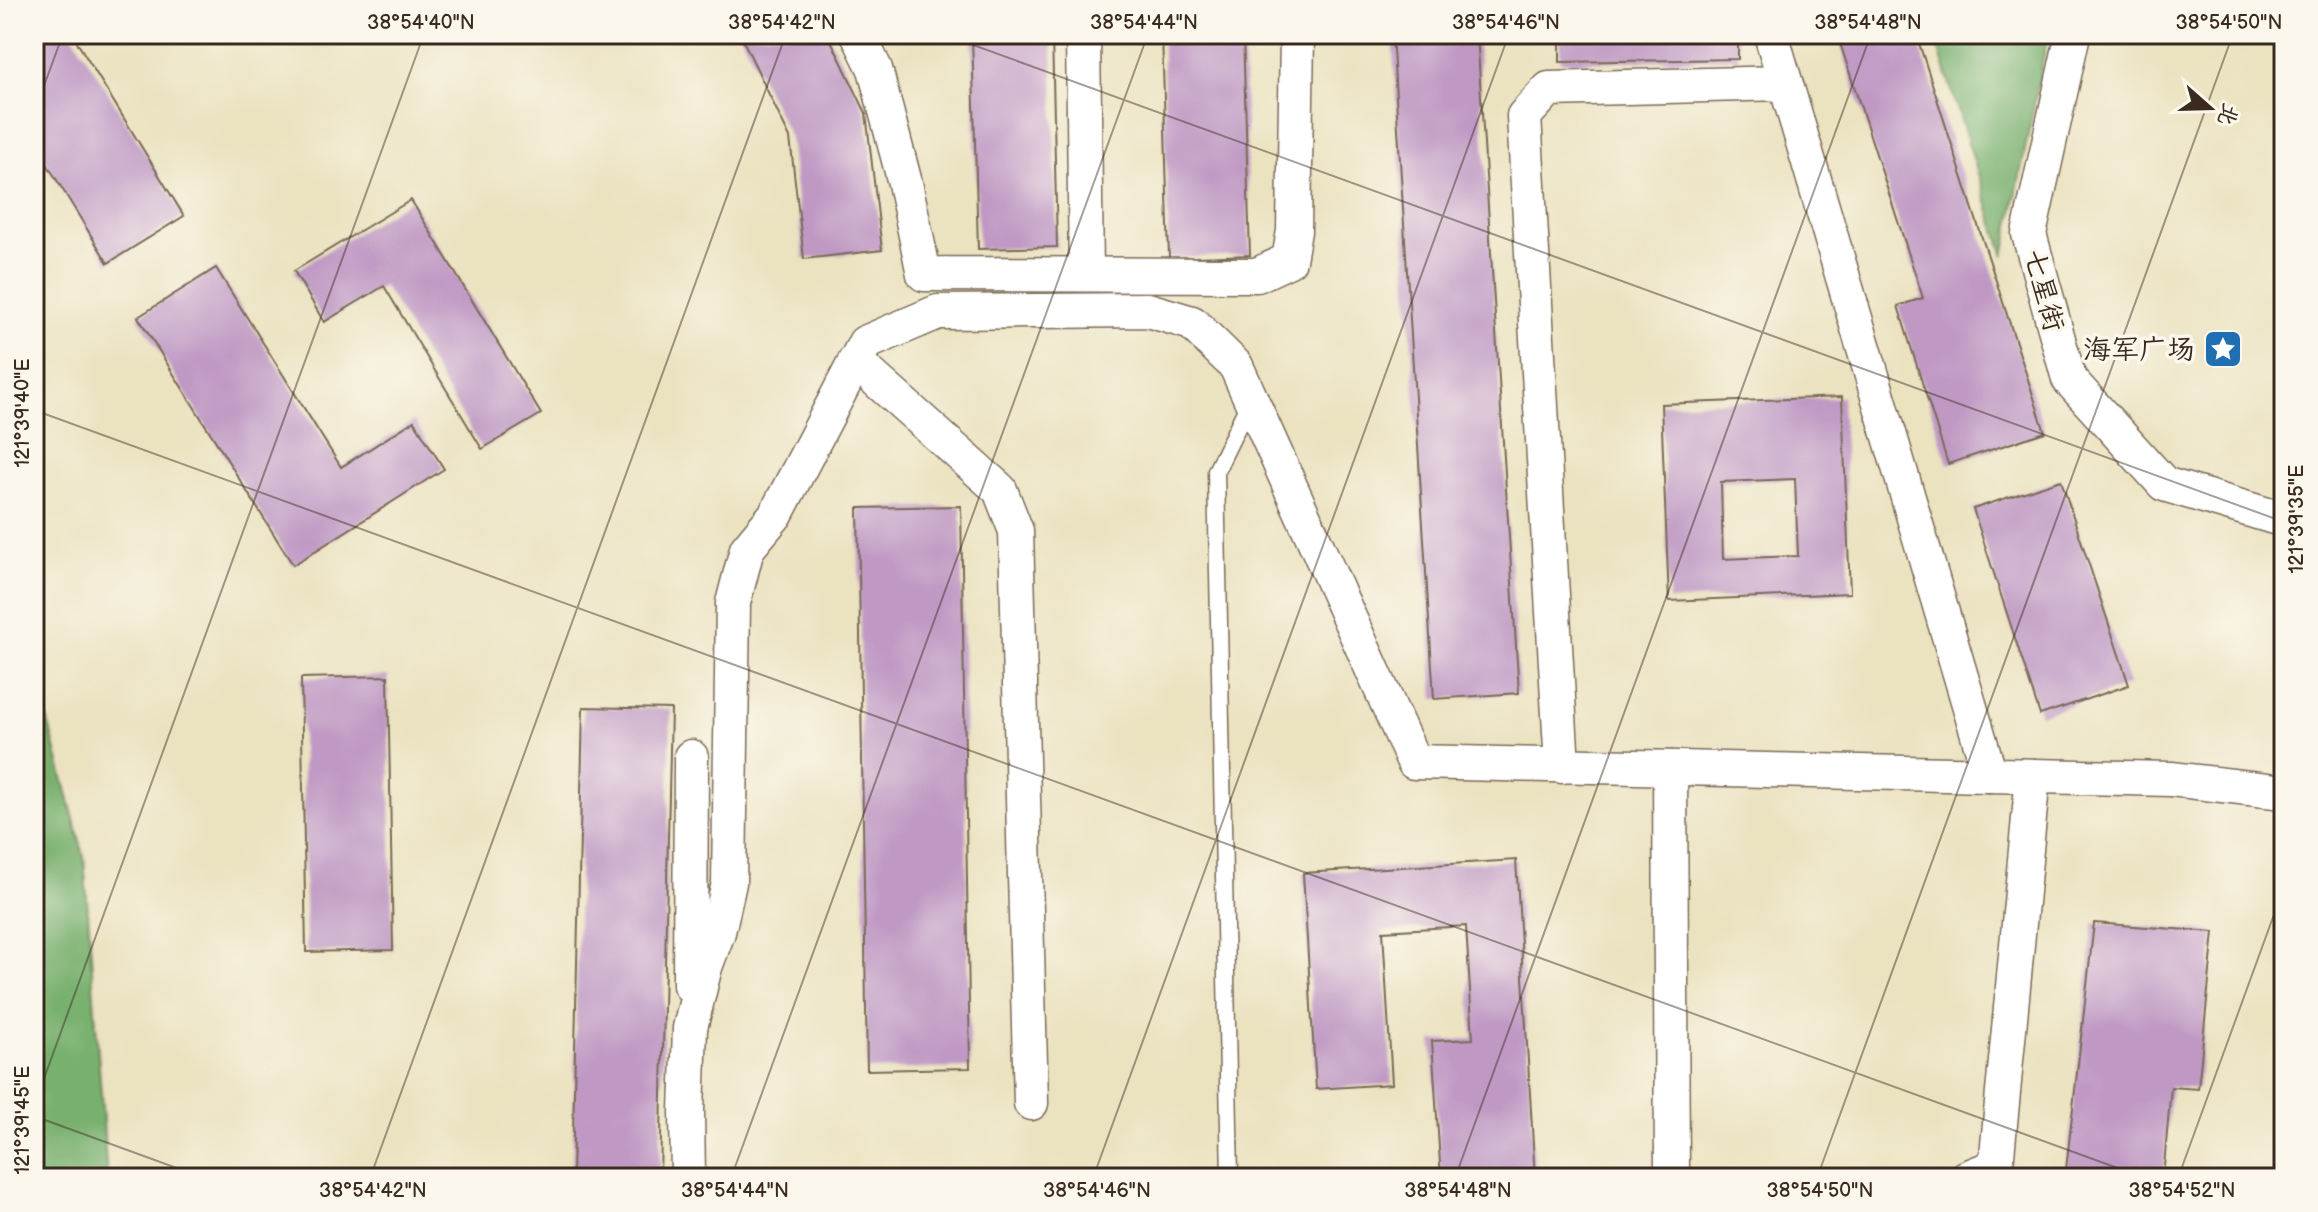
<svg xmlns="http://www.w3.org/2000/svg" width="2318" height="1212" viewBox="0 0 2318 1212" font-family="'Balsamiq Sans','LXGW WenKai TC',sans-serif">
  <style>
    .forest { fill: #78b06e; stroke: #5a6d46; stroke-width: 2 }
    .building { fill: #bf99c4; fill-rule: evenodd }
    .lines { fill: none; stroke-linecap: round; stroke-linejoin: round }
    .lane-casing { stroke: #796a57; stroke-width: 19 }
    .street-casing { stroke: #796a57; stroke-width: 37 }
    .lane { stroke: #fff; stroke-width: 16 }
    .street { stroke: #fff; stroke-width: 34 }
    .ticks { fill: none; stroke: #3b2a1e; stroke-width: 2; stroke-opacity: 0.45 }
    .labels { text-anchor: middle; stroke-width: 7; stroke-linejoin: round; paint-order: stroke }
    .street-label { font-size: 28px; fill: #3b2a1e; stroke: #fbf7ec }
    .poi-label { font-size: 28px; fill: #3b2a1e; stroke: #fbf7ec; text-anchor: end }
    .neatline { fill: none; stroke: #3b2a1e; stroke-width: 3 }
    .ticks-label { font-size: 20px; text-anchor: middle; fill: #3b2a1e }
  </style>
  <rect width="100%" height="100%" fill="#fbf7ec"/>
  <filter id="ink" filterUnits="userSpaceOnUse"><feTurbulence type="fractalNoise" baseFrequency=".0125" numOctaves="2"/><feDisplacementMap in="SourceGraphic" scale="16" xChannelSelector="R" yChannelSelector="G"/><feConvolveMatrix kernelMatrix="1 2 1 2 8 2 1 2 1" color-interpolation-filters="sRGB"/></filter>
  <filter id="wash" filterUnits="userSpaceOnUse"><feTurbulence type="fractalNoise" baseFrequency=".006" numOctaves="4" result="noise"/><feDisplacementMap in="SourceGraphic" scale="32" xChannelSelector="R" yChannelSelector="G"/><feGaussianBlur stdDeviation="1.8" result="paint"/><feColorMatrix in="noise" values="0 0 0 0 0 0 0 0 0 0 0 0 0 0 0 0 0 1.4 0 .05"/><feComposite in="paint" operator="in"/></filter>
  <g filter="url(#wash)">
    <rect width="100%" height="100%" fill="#ebe2c0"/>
    <g class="forest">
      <path d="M1934 34H2048L2004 256Z"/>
      <path d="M34 668 84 857 107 1178H34Z"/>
    </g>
    <g id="blocks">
      <g class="building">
        <path d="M45 34H72L184 216 108 263 34 143V41Z"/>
        <path d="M740 34H828L866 113 882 250 804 259 790 138Z"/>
        <path d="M972 34H1052L1057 247 978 249Z"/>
        <path d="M1162 34H1243L1250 255 1169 258Z"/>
        <path d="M1392 34H1477L1519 693 1434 699Z"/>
        <path d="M1560 34H1738V59L1560 62Z"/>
        <path d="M1837 34H1916L2045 432 1948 464 1898 306 1923 298Z"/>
        <path d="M411 200 541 414 482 449 384 286 324 322 294 271Z"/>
        <path d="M216 268 341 467 414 421 444 469 293 565 138 317Z"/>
        <path d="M1842 397 1850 593 1669 601 1661 404ZM1795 479 1798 556 1723 559 1721 482Z"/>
        <path d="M2061 480 2129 685 2040 715 1973 509Z"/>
        <path d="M961 506 970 1068 867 1070 858 508Z"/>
        <path d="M388 676 393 950 306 952 301 678Z"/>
        <path d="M583 707 671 709 660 1178H572Z"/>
        <path d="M1516 860 1535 1178H1441L1432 1041 1473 1039 1466 926 1383 931 1392 1084 1316 1089 1303 873Z"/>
        <path d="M2094 923 2214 932 2198 1089 2171 1087 2163 1178H2065Z"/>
      </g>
    </g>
  </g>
  <g filter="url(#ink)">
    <use href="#blocks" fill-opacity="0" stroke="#796a57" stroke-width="2"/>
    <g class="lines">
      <defs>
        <path id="lane" d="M1230 1178 1216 471 1250 401"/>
        <g id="street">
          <path d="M858 34 875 69 905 183 924 274 1257 275 1289 260 1294 231 1297 34"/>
          <path d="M1083 34 1086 274"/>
          <path d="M1771 34 1990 775"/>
          <path d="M2073 34 2029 234 2069 379 2164 484 2284 520"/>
          <path d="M855 361 1000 490 1016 531 1031 1103"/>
          <path d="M1562 766 1524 116 1549 89 1785 83"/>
          <path d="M1670 768 1672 1178"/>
          <path d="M690 985 691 757"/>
          <path d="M688 1178 687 1111 690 1028 705 967 718 932 729 883 733 603 747 549 776 514 865 343 938 312 1148 310 1192 323 1236 366 1414 762 2171 779 2284 792"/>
          <path d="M1966 1178 1996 1166 2033 776"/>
        </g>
      </defs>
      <use href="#lane" class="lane-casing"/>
      <use href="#street" class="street-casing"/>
      <use href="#lane" class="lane"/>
      <use href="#street" class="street"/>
    </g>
  </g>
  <path class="ticks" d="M943 34 2284 522M34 113 63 34M34 410 2145 1178M34 1106 424 34M34 1116 204 1178M370 1178 786 34M731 1178 1148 34M1093 1178 1509 34M1455 1178 1871 34M1817 1178 2233 34M2178 1178 2284 887"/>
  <defs>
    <symbol id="sight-square" viewBox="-11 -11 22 22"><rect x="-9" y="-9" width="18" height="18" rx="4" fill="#1f6fb2" stroke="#fbf7ec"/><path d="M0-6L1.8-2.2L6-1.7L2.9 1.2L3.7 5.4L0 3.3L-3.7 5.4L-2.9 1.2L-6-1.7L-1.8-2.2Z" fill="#fff"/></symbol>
  </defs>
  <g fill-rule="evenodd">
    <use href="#sight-square" x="2201" y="327" width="44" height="44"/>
  </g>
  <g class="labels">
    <g class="street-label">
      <text transform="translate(2045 290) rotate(75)" y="10">七星街</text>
    </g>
    <g class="poi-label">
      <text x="2195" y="359">海军广场</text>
    </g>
  </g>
  <rect width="2318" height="1212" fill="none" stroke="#fbf7ec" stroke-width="88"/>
  <g transform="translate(2210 108) rotate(110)" stroke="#fbf7ec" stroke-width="6" paint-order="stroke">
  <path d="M0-6L14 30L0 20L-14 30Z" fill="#3b2a1e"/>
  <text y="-12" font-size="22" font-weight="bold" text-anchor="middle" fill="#3b2a1e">北</text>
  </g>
  <rect x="44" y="44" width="2230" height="1124" class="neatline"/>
  <g class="ticks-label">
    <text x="421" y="29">38°54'40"N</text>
    <text x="782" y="29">38°54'42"N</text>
    <text x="1144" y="29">38°54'44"N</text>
    <text x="1506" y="29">38°54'46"N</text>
    <text x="1868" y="29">38°54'48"N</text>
    <text x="2229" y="29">38°54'50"N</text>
    <text transform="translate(22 413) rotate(-90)" y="7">121°39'40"E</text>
    <text transform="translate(2296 519) rotate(-90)" y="7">121°39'35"E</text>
    <text transform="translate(22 1120) rotate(-90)" y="7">121°39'45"E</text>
    <text x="373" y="1197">38°54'42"N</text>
    <text x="735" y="1197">38°54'44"N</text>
    <text x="1097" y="1197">38°54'46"N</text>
    <text x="1458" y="1197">38°54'48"N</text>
    <text x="1820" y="1197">38°54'50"N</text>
    <text x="2182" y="1197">38°54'52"N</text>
  </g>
</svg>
